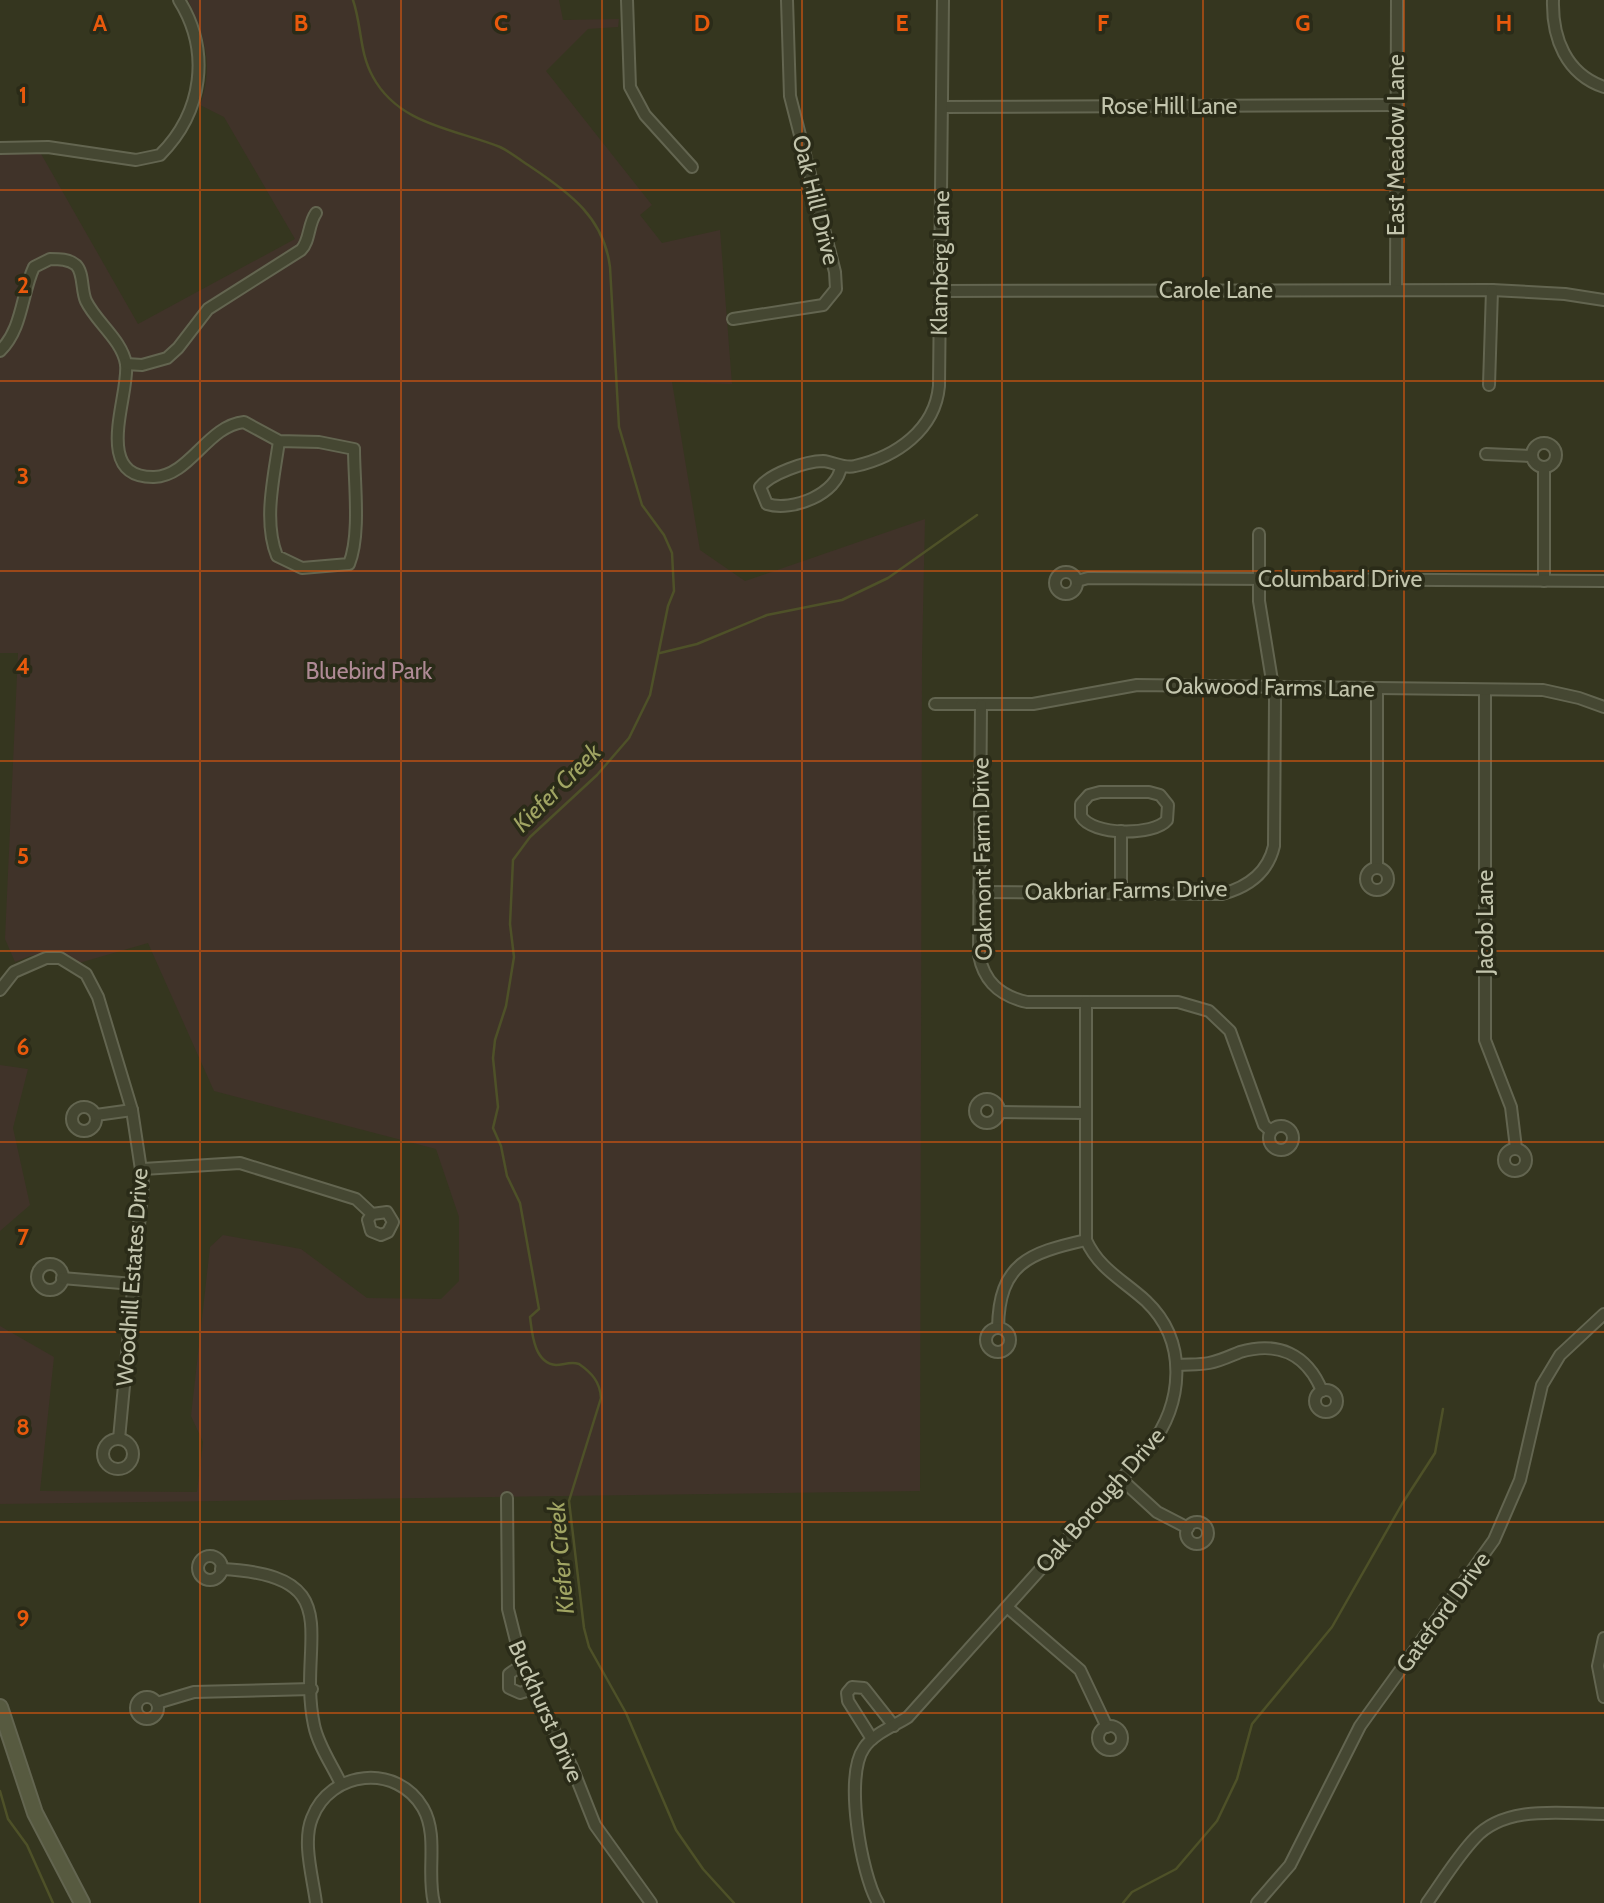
<svg xmlns="http://www.w3.org/2000/svg" width="1604" height="1903" viewBox="0 0 1604 1903" font-family="Cabin,sans-serif">
  <style>
    .green { fill: #403329 }
    .lines { fill: none; stroke-linecap: round; stroke-linejoin: round }
    .stream { stroke: #4e5128; stroke-width: 2.5 }
    .street-casing { stroke: #636550; stroke-width: 14 }
    .secondary-casing { stroke: #636550; stroke-width: 18 }
    .street { stroke: #454732; stroke-width: 10 }
    .secondary { stroke: #575a40; stroke-width: 14 }
    .grid { fill: none; stroke: #e8590c; stroke-width: 2; stroke-opacity: 0.55 }
    .labels { text-anchor: middle; stroke-width: 7; stroke-linejoin: round; paint-order: stroke }
    .street-label { font-size: 23px; fill: #c2c4ac; stroke: #2a2b18 }
    .park-label { font-size: 23px; fill: #af8a95; stroke: #2a2b18 }
    .water-label { font-size: 24px; font-style: italic; fill: #a1a563; stroke: #2a2b18 }
    .grid-label { font-size: 23px; text-anchor: middle; font-weight: bold; fill: #e8590c; stroke: #2a2b18; stroke-width: 7; stroke-linejoin: round; paint-order: stroke }
  </style>
  <rect width="100%" height="100%" fill="#35361f"/>
  <g class="green">
    <path d="M188 0H559L563 20 619 19 618 27 588 29 546 71 652 205 640 215 662 243 720 230 732 384 672 382 700 550 745 581 925 519 922 658 920 1491 0 1504V1326L54 1357 40 1491 197 1492 203 1442 191 1416 210 1247 223 1235 301 1249 367 1298 441 1299 459 1281V1217L436 1149 214 1091 148 943 79 963 50 953 30 956 15 962 5 939 18 653H0V154L40 152 138 324 295 239 224 117 200 105C214 67 205 35 188 0Z"/>
    <path d="M0 1065 28 1069 13 1128 30 1205 0 1231Z"/>
  </g>
  <g class="lines">
    <g class="stream">
      <path d="M353 0C362 26 359 52 373 77 399 125 455 129 500 147 511 152 521 161 531 167 570 193 604 218 610 267L619 427 642 505 664 535 672 553 674 591 668 606 650 695 629 738 597 775 530 837 513 860 510 924 514 957 506 1006 495 1040 493 1058 498 1107 493 1128 501 1146 507 1176 520 1203 539 1309 530 1317C532 1333 534 1363 556 1365 564 1365 570 1361 579 1364 592 1373 600 1382 601 1398L569 1501 584 1628 589 1647 626 1713 676 1830 703 1869 734 1903"/>
      <path d="M660 653 697 644 767 615 842 600 888 578 977 515"/>
      <path d="M0 1791 8 1819 27 1845 53 1903"/>
      <path d="M1123 1903 1132 1892 1176 1869 1217 1821 1237 1779 1252 1724 1332 1627 1402 1504 1435 1453 1443 1409"/>
    </g>
    <defs>
      <g id="street">
        <path d="M627 0 630 87 645 115 692 167"/>
        <path d="M1553 0C1552 38 1566 74 1604 87"/>
        <path d="M942 107 1396 105"/>
        <path d="M0 148 48 147 136 160 160 155C203 112 211 51 179 0"/>
        <path d="M1396 290 1397 0"/>
        <path d="M940 291 1492 290 1565 294 1604 300"/>
        <path d="M733 319 823 305 836 289 835 272 790 96 787 0"/>
        <path d="M0 351C23 328 21 295 34 267L50 259C59 259 69 259 76 265 84 273 81 290 86 301 96 322 122 340 126 364 130 395 91 478 154 477 190 476 207 426 244 422L279 441 319 442 354 449C354 481 361 535 349 564L302 568 277 556C263 521 274 477 279 441"/>
        <path d="M126 364 142 365 167 358 178 348 208 309 301 250C310 241 308 224 316 213"/>
        <path d="M1489 385 1492 290"/>
        <circle cx="1544" cy="455" r="12"/>
        <path d="M1486 454 1532 456"/>
        <path d="M841 466C838 494 792 512 767 504L760 487C770 474 806 461 823 461 834 462 844 469 855 466 896 457 935 430 939 386L943 0"/>
        <path d="M1544 467V581"/>
        <circle cx="1066" cy="583" r="11"/>
        <path d="M1077 581 1088 578 1604 581"/>
        <path d="M1485 690V1040L1511 1107 1516 1148"/>
        <path d="M935 704H1033L1137 685 1543 690 1579 698 1604 707"/>
        <path d="M981 705 979 955C984 982 1000 996 1027 1002H1178L1209 1011 1230 1031 1264 1125 1271 1131"/>
        <path d="M1149 792 1160 795 1168 805 1167 820C1154 836 1092 836 1081 816V804L1089 795 1100 792Z"/>
        <path d="M1377 867V689"/>
        <circle cx="1377" cy="879" r="11"/>
        <path d="M979 892 1222 894C1248 887 1268 872 1274 846L1275 699 1259 601V534"/>
        <path d="M1121 894V831"/>
        <path d="M0 990 14 972 46 958H60L86 974 98 997 132 1110 143 1183 119 1439"/>
        <circle cx="987" cy="1111" r="12"/>
        <circle cx="84" cy="1119" r="12"/>
        <path d="M999 1112 1085 1113"/>
        <path d="M96 1115 132 1110"/>
        <circle cx="1281" cy="1138" r="12"/>
        <circle cx="1515" cy="1160" r="11"/>
        <path d="M143 1169 240 1163 356 1199 372 1214 387 1212 393 1222 388 1232 381 1235 371 1231 368 1220 372 1214"/>
        <circle cx="50" cy="1277" r="13"/>
        <path d="M62 1278 133 1284"/>
        <path d="M998 1328C999 1263 1029 1253 1086 1240"/>
        <circle cx="998" cy="1340" r="12"/>
        <path d="M1177 1365C1188 1364 1199 1365 1209 1363 1220 1361 1230 1356 1240 1352 1278 1341 1307 1354 1322 1391"/>
        <circle cx="1326" cy="1401" r="11"/>
        <circle cx="118" cy="1454" r="15"/>
        <path d="M1121 1479 1157 1512 1188 1528"/>
        <path d="M507 1498 508 1609 522 1665 572 1767 595 1825 651 1903"/>
        <circle cx="1197" cy="1533" r="11"/>
        <circle cx="210" cy="1568" r="12"/>
        <path d="M221 1569C353 1575 296 1640 314 1725 318 1745 332 1765 341 1784"/>
        <path d="M1007 1607 1080 1670 1107 1727"/>
        <path d="M1604 1638 1598 1666 1604 1697"/>
        <path d="M522 1665 509 1674V1688L520 1693 533 1689"/>
        <circle cx="147" cy="1708" r="11"/>
        <path d="M157 1703 194 1692 312 1689"/>
        <circle cx="1110" cy="1738" r="12"/>
        <path d="M872 1739 848 1701 847 1693 852 1687 864 1688 894 1726"/>
        <path d="M316 1903C313 1878 302 1842 312 1818 330 1770 397 1763 423 1808 439 1836 426 1873 434 1903"/>
        <path d="M878 1903C861 1874 844 1776 864 1748 873 1734 894 1726 908 1717L1149 1448C1183 1404 1189 1342 1146 1301 1123 1280 1099 1269 1086 1240V1002"/>
        <path d="M1257 1903 1290 1865 1360 1726 1494 1540 1520 1480 1542 1385 1560 1355 1604 1314"/>
        <path d="M1427 1903C1442 1882 1457 1857 1475 1838 1506 1804 1563 1814 1604 1814"/>
      </g>
      <path id="secondary" d="M0 1707 35 1813 82 1903"/>
    </defs>
    <use href="#street" class="street-casing"/>
    <use href="#secondary" class="secondary-casing"/>
    <use href="#street" class="street"/>
    <use href="#secondary" class="secondary"/>
  </g>
  <path class="grid" d="M200 0V1903M401 0V1903M602 0V1903M802 0V1903M1002 0V1903M1203 0V1903M1404 0V1903M0 190H1604M0 381H1604M0 571H1604M0 761H1604M0 951H1604M0 1142H1604M0 1332H1604M0 1522H1604M0 1713H1604"/>
  <g class="labels">
    <g class="street-label">
      <text x="1169" y="114">Rose Hill Lane</text>
      <text transform="translate(1396 145) rotate(-90)" y="8">East Meadow Lane</text>
      <text transform="translate(816 200) rotate(76)" y="8">Oak Hill Drive</text>
      <text transform="translate(940 263) rotate(-89)" y="8">Klamberg Lane</text>
      <text x="1216" y="298">Carole Lane</text>
      <text x="1340" y="587">Columbard Drive</text>
      <text transform="translate(1270 687) rotate(1)" y="8">Oakwood Farms Lane</text>
      <text transform="translate(982 859) rotate(-91)" y="8">Oakmont Farm Drive</text>
      <text transform="translate(1126 890) rotate(-1)" y="8">Oakbriar Farms Drive</text>
      <text transform="translate(1485 922) rotate(-90)" y="8">Jacob Lane</text>
      <text transform="translate(132 1277) rotate(-86)" y="8">Woodhill Estates Drive</text>
      <text transform="translate(1100 1500) rotate(-49)" y="8">Oak Borough Drive</text>
      <text transform="translate(1443 1612) rotate(-54)" y="8">Gateford Drive</text>
      <text transform="translate(546 1711) rotate(66)" y="8">Buckhurst Drive</text>
    </g>
    <g class="park-label">
      <text x="369" y="679">Bluebird Park</text>
    </g>
    <g class="water-label">
      <text transform="translate(557 788) rotate(-45)" y="8">Kiefer Creek</text>
      <text transform="translate(561 1558) rotate(-95)" y="8">Kiefer Creek</text>
    </g>
  </g>
  <g class="grid-label">
    <text x="100" y="31">A</text>
    <text x="301" y="31">B</text>
    <text x="501" y="31">C</text>
    <text x="702" y="31">D</text>
    <text x="902" y="31">E</text>
    <text x="1103" y="31">F</text>
    <text x="1303" y="31">G</text>
    <text x="1504" y="31">H</text>
    <text x="23" y="103">1</text>
    <text x="23" y="293">2</text>
    <text x="23" y="484">3</text>
    <text x="23" y="674">4</text>
    <text x="23" y="864">5</text>
    <text x="23" y="1055">6</text>
    <text x="23" y="1245">7</text>
    <text x="23" y="1435">8</text>
    <text x="23" y="1626">9</text>
  </g>
</svg>
